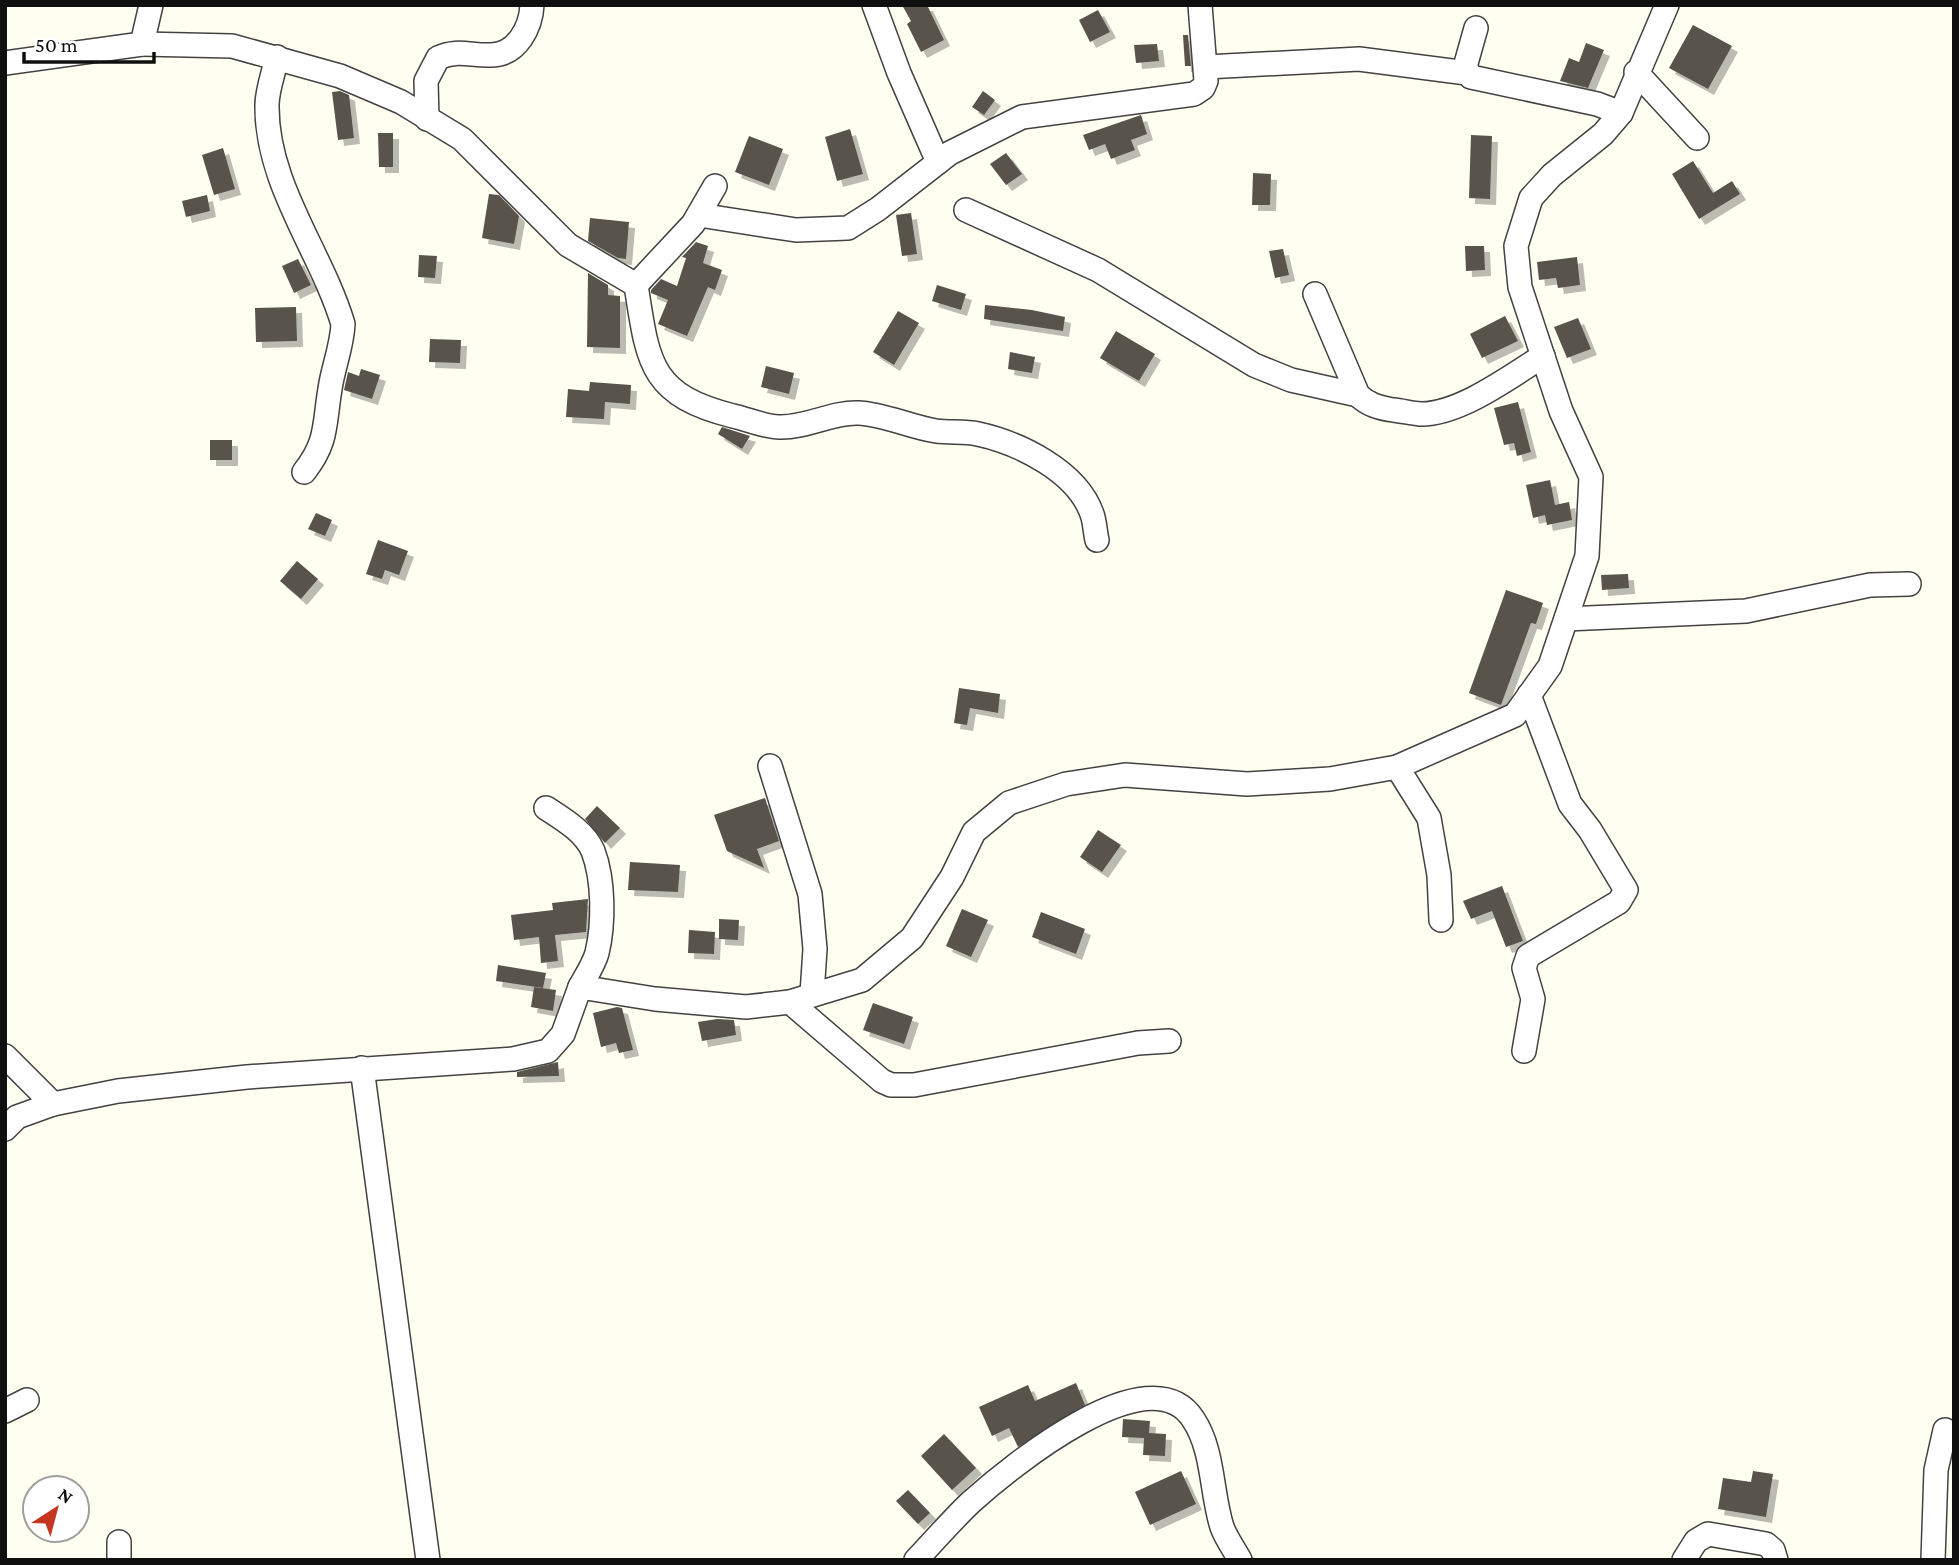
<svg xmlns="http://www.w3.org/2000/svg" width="1959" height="1565" viewBox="0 0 1959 1565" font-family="'Crimson Pro',serif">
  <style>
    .building { fill: #58524b; filter: url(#shadow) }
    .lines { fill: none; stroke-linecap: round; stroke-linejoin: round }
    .minor-casing { stroke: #424242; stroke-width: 26 }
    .minor { stroke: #fff; stroke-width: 23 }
  </style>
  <defs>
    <filter id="shadow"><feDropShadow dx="6" dy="6" stdDeviation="0" flood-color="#0004"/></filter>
  </defs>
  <rect width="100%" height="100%" fill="#fffff1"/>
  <g class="building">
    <path d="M902 5H927L944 40 921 52 907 24 911 21Z"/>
    <path d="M1098 10 1110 32 1090 42 1079 20Z"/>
    <path d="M1693 25 1732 46 1708 89 1669 68Z"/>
    <path d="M1183 35H1188L1191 66H1185Z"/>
    <path d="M1586 43 1604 50 1588 88 1560 81 1569 58 1579 62Z"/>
    <path d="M1157 44 1159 61 1136 63 1134 45Z"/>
    <path d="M340 91 349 95 354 138 338 140 332 92Z"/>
    <path d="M983 91 995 100 984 115 972 107Z"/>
    <path d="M1141 115 1147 134 1131 140 1135 150 1111 159 1105 144 1089 150 1083 135Z"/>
    <path d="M850 129 863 174 837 181 825 137Z"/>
    <path d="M378 133H393V167H379Z"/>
    <path d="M1471 135 1492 136 1490 199 1469 198Z"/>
    <path d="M749 136 783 149 769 185 735 172Z"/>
    <path d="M223 148 235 189 214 195 202 155Z"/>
    <path d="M1006 153 1022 174 1006 185 990 164Z"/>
    <path d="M1693 161 1713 193 1732 181 1740 194 1699 219 1672 174Z"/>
    <path d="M1253 173 1271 174 1270 205H1252Z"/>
    <path d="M489 194 499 195 519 216 514 244 482 238Z"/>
    <path d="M207 195 210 211 186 217 182 201Z"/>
    <path d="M911 213 917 254 902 256 896 215Z"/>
    <path d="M590 218 629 222 626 259 618 258 588 241Z"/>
    <path d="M696 242 708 246 703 263 722 270 715 290 708 287 687 336 658 324 668 300 651 293V290L661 279 677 286 686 258 682 257Z"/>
    <path d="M1465 246H1484L1485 270 1466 271Z"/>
    <path d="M1283 249 1289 275 1275 278 1269 251Z"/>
    <path d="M419 255 437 256 435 278 418 277Z"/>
    <path d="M1577 257 1580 285 1558 288 1556 278 1539 280 1537 262Z"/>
    <path d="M298 259 311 285 294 293 282 266Z"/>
    <path d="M588 273 608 285V295L620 296V348L587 347Z"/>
    <path d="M937 285 966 294 961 310 932 301Z"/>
    <path d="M985 305 1032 310 1065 317 1063 331 984 319Z"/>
    <path d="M296 307 297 341 256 342 255 308Z"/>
    <path d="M898 311 919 323 894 365 873 352Z"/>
    <path d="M1505 316 1518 341 1482 358 1470 334Z"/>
    <path d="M1578 318 1591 349 1567 358 1554 327Z"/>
    <path d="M1116 331 1155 354 1139 381 1100 358Z"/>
    <path d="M430 339 461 340 460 363 429 362Z"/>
    <path d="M1010 352 1035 357 1032 373 1008 369Z"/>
    <path d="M766 366 794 373 789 394 761 387Z"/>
    <path d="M361 369 380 375 372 399 344 390 348 372 359 376Z"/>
    <path d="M590 382 631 385 630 404 605 402 604 419 566 417 568 389 589 391Z"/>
    <path d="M1518 402 1531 452 1517 456 1514 443 1504 445 1494 408Z"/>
    <path d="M722 427 750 436 742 449 718 434Z"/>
    <rect x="210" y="440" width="22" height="20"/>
    <path d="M1550 480 1555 505 1569 502 1572 520 1547 525 1545 515 1533 518 1526 485Z"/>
    <path d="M316 513 332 520 325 536 308 529Z"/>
    <path d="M378 540 408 551 399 575 385 570 382 579 366 574Z"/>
    <path d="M297 561 318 579 301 599 280 581Z"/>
    <path d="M1628 574 1629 588 1602 590 1601 575Z"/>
    <path d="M1506 590 1543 603 1536 624 1531 623 1501 705 1469 693Z"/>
    <path d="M959 688 1000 694 998 713 970 708 967 725 954 723Z"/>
    <path d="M765 798 779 841 757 849 764 868 727 851 714 815Z"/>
    <path d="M597 806 620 828 605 843 585 819Z"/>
    <path d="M1098 830 1121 845 1102 872 1080 857Z"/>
    <path d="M630 862 680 865 678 892 628 890Z"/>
    <path d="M1502 886 1523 941 1506 947 1492 911 1471 919 1463 901Z"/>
    <path d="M588 899 586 932 555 935 558 961 541 963 539 937 514 940 511 915 553 910 552 903Z"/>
    <path d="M962 909 988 920 971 957 946 946Z"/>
    <path d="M1041 912 1085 929 1076 954 1032 937Z"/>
    <path d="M719 919 739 920 738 940 719 939Z"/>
    <path d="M689 930 715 932 714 954 688 953Z"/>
    <path d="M498 965 546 973 543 988 496 981Z"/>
    <path d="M534 987 556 990 553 1011 531 1007Z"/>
    <path d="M873 1003 913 1017 904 1044 863 1030Z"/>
    <path d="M617 1007 622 1008 633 1050 619 1053 616 1043 601 1047 593 1013Z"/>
    <path d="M717 1019 734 1020 736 1035 702 1041 698 1022Z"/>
    <path d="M558 1062 559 1076 517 1077V1072Z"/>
    <path d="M1076 1383 1085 1405 1018 1447 1009 1428 992 1436 979 1407 1028 1385 1035 1401Z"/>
    <path d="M1123 1419 1150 1421 1149 1433 1166 1434 1165 1456 1143 1455 1144 1438 1122 1437Z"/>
    <path d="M944 1434 976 1468 952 1490 921 1456Z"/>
    <path d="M1181 1471 1196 1504 1150 1525 1135 1492Z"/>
    <path d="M1753 1471 1773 1474 1766 1517 1718 1509 1723 1478 1751 1482Z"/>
    <path d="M908 1490 930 1513 918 1524 896 1501Z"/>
  </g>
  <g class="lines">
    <defs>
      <g id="minor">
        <path d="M874 5 899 73 938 162"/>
        <path d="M1476 28 1465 67 1471 77 1597 104 1621 113"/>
        <path d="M142 44 232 46 340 76 401 102 462 139 568 245 636 285C648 362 649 395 733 416 747 419 765 427 779 427 806 428 832 412 858 413 884 414 910 427 936 431 950 433 964 431 978 434 1019 443 1077 471 1092 514 1095 522 1095 532 1097 540"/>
        <path d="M277 57C274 72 267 90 267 105 266 184 321 251 343 324 342 347 333 367 330 389 324 424 328 442 304 472"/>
        <path d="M5 63 142 44 151 5"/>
        <path d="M1206 67 1359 59 1467 73"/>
        <path d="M1636 72 1697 138"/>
        <path d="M427 119 426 81 438 58C457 49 471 56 491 55 517 55 531 27 532 5"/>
        <path d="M966 210 1098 270 1254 365 1291 380 1358 395"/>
        <path d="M699 215 796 230 848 228 878 209 950 153 1022 117 1194 94 1203 88 1206 81 1200 5"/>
        <path d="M636 285 693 224 715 186"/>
        <path d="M1315 294 1358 395C1368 405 1380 408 1393 410 1402 411 1411 413 1420 414 1459 415 1511 376 1543 356"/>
        <path d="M1566 619 1746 611 1870 585 1909 584"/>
        <path d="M770 766 810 894 815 949 812 994"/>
        <path d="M1397 767 1429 818 1439 875 1441 920"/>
        <path d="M546 808C563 819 585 832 593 851 604 880 604 924 597 953 594 964 586 976 580 987"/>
        <path d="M790 1002 882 1081 891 1085H914L1138 1043 1169 1041"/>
        <path d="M1524 1051 1533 999 1524 968 1528 956 1619 902 1626 890 1590 830 1570 804 1529 695"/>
        <path d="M5 1056 53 1104"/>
        <path d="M362 1068 428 1560"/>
        <path d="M5 1129 17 1117 53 1104 118 1091 247 1077 513 1059 548 1051 563 1034 580 987 655 999 746 1007 790 1002 862 980 912 938 952 877 974 832 1009 803 1066 784 1125 775 1247 784 1330 779 1397 767 1515 715 1550 666 1587 556 1591 477 1561 411 1520 287 1516 246 1531 198 1552 175 1603 134 1621 113 1667 5"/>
        <path d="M5 1411 27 1400"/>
        <path d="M119 1560V1542"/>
        <path d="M916 1560C934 1541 952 1520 971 1502 1010 1467 1150 1352 1193 1419 1214 1450 1211 1493 1222 1527 1226 1538 1234 1549 1240 1560"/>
        <path d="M1684 1560 1696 1541 1708 1534 1766 1544 1773 1550 1776 1560"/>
        <path d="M1933 1560 1936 1470 1945 1430"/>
      </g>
    </defs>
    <use href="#minor" class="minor-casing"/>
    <use href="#minor" class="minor"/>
  </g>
  <rect width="1959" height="1565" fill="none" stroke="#0f0f0f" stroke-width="14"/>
  <g transform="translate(56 1509) rotate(36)"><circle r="33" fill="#ffffff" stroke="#9f9f9f" stroke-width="2"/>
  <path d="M0-5L12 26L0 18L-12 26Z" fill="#c63520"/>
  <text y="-10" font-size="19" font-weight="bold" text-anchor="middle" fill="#0f0f0f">N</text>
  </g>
  <path d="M24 52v10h130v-10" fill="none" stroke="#0f0f0f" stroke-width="3.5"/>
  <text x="35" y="52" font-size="21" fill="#0f0f0f" stroke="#ffffff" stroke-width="5" paint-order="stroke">50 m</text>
</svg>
